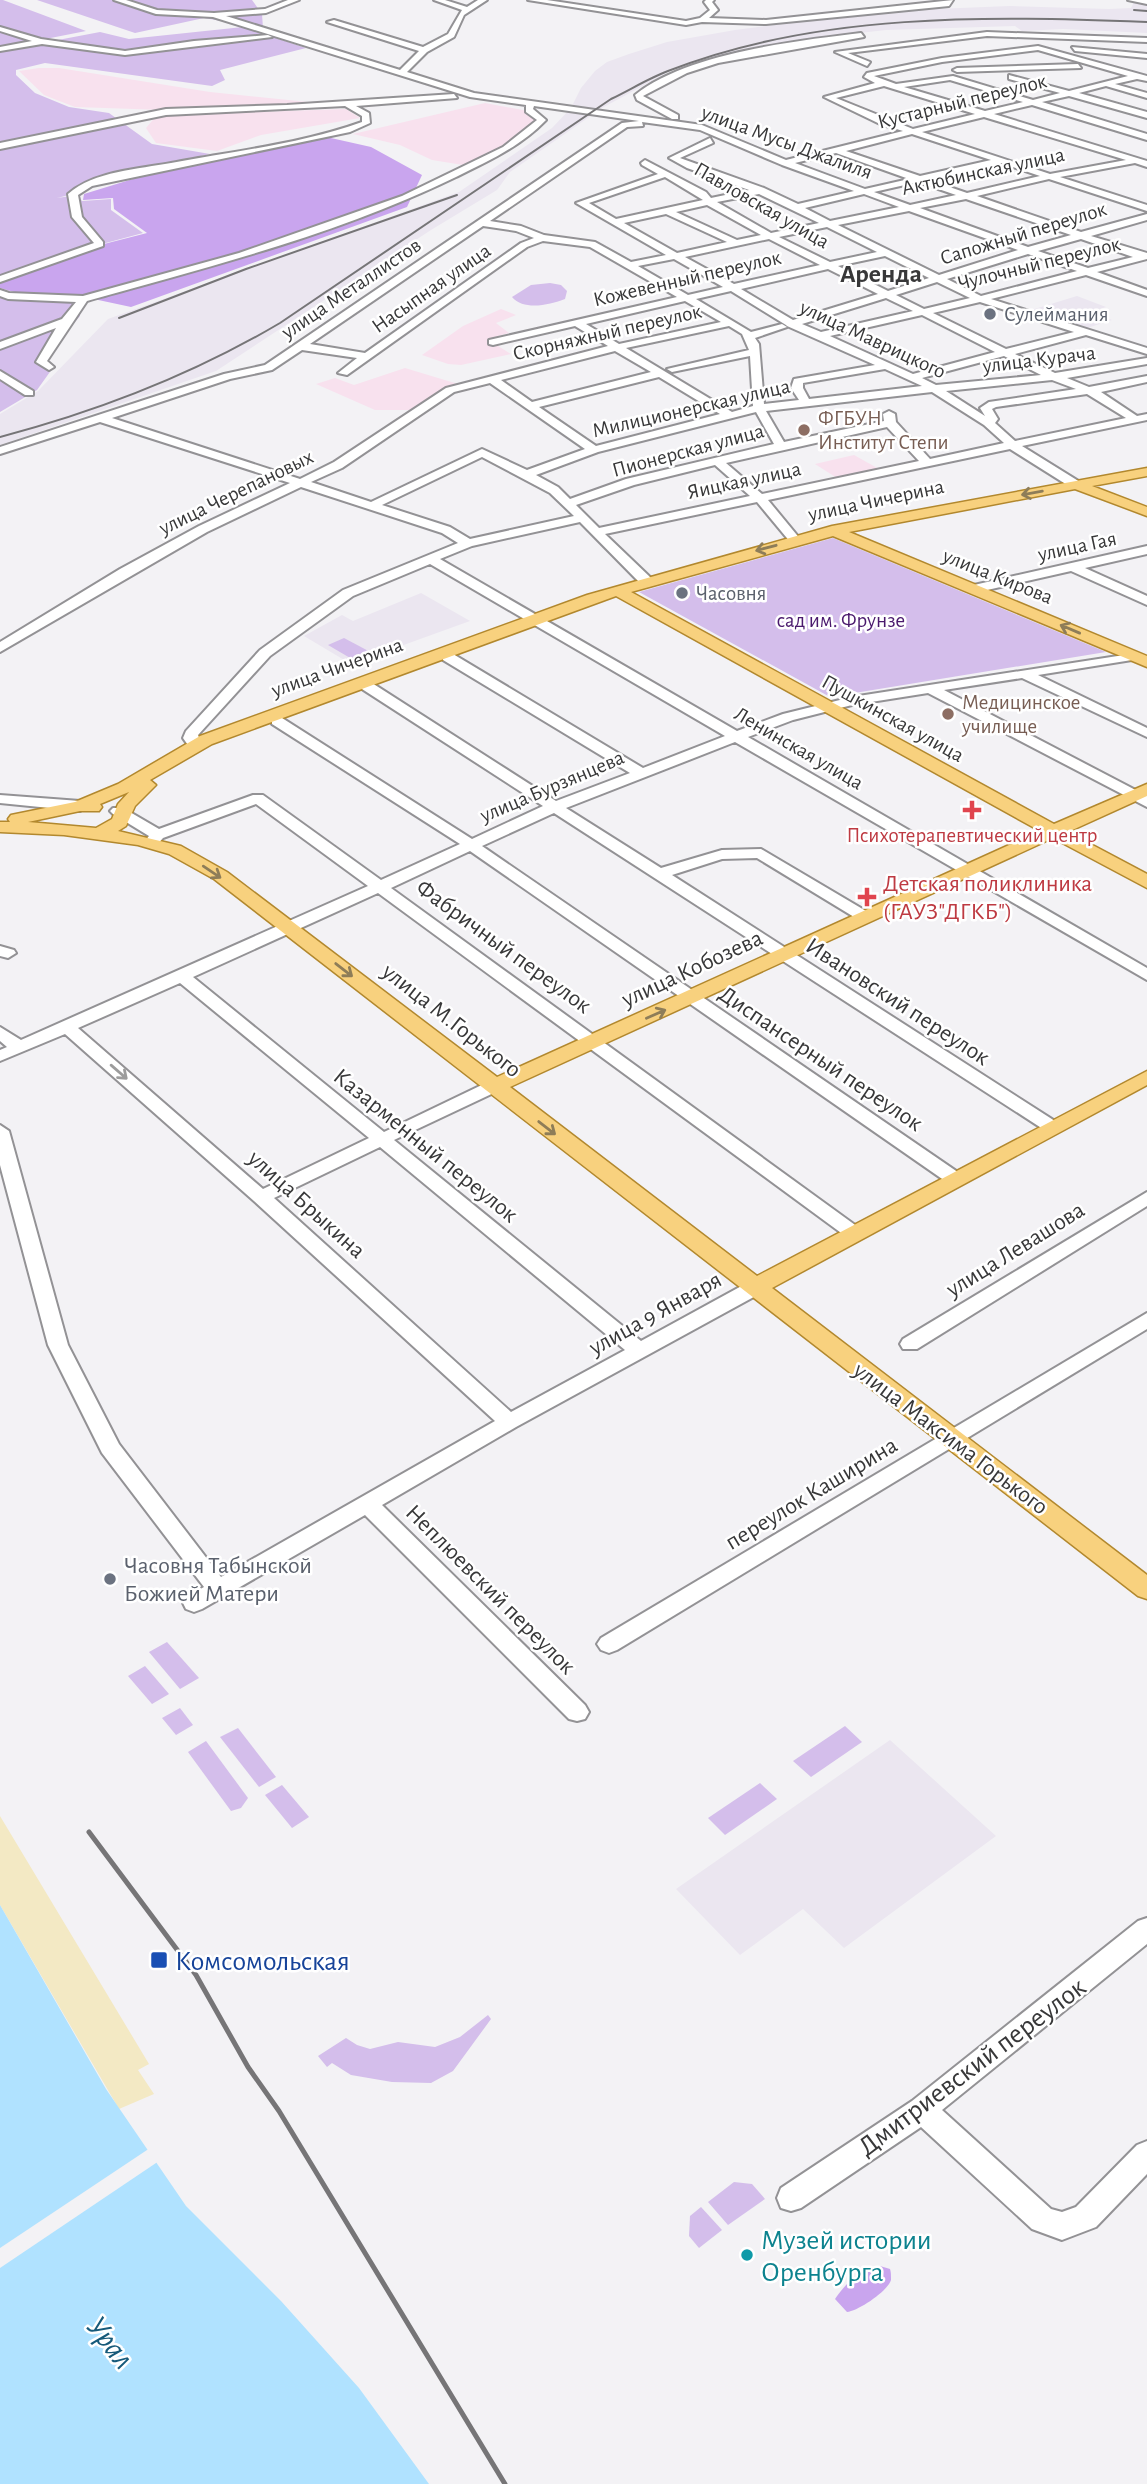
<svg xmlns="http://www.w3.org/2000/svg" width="1147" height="2484" viewBox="0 0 1147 2484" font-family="'Alegreya Sans',sans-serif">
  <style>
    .industrial { fill: #f8e1ee }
    .built { fill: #ebe6f0 }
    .green { fill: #d4beeb }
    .forest { fill: #c9a5ee }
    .sand { fill: #f3e9c4 }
    .water { fill: #b0e2ff }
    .pier { fill: #f3f2f5 }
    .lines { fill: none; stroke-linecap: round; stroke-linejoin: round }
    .minor-casing { stroke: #939295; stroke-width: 4 }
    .major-casing { stroke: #b2882e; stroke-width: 3 }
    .minor { fill: #fff; fill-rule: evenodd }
    .major { fill: #f8d17e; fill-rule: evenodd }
    .rail-far1 { stroke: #767577; stroke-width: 2 }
    .rail { stroke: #767577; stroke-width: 5 }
    .oneway { stroke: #8e7d58 }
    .oneway2 { stroke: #9c9c9c }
    .worship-dot { fill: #6b7280; stroke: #fff; stroke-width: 2.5 }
    .education-dot { fill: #8d6e63; stroke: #fff; stroke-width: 2.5 }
    .health-dot { fill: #e0444e; stroke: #fff; stroke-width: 2.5 }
    .transit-dot { fill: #1a4fb4; stroke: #fff; stroke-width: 2.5 }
    .culture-dot { fill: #0f9aa8; stroke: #fff; stroke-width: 2.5 }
    .labels { text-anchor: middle; stroke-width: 5; stroke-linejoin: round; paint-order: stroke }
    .far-street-label { font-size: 21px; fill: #383839; stroke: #fff }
    .far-worship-label { font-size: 21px; fill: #5b616d; stroke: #fff; text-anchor: start }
    .far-education-label { font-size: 21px; fill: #785e54; stroke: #fff; text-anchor: start }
    .far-park-label { font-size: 21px; fill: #4a196d; stroke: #fff }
    .far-health-label { font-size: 21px; fill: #be3a42; stroke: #fff }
    .health-label { font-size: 24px; fill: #be3a42; stroke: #fff; text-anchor: start }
    .street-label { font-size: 24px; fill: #383839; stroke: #fff }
    .worship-label { font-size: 24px; fill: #5b616d; stroke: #fff; text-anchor: start }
    .far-district-label { font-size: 26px; font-weight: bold; fill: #383839; stroke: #fff }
    .near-transit-label { font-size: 28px; fill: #164399; stroke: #fff; text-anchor: start }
    .near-street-label { font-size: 28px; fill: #383839; stroke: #fff }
    .near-culture-label { font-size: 28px; fill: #0d838f; stroke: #fff; text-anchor: start }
    .near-water-label { font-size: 32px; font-style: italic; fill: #165a7a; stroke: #fff }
  </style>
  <rect width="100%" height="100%" fill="#f3f2f5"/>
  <g class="industrial">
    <path d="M39 68H59L210 92 308 102 307 105 164 110 75 107 44 95 19 71Z"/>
    <path d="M485 103 528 111 539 121 505 146 463 165 432 160 400 145 353 134Z"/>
    <path d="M346 109 360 118 261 135 217 151 156 143 146 128 157 115Z"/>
    <path d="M501 309 516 315 496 323 509 333 487 339 511 354 461 365 448 364 422 355 463 326Z"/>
    <path d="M405 368 458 384 430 397 413 410H375L316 384 335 378 354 385Z"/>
    <path d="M854 455 879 469 837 478 815 464Z"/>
  </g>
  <g class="built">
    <path d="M1134 2H1147V33L1063 29 1022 31 1015 26 886 30 815 38 692 64 670 71 602 108 510 172 497 190 431 230 216 371 0 445V414L38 391 108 319 459 192 552 128 571 108 581 88 595 71 607 62 629 54 667 42 735 30 885 11 1010 6 1109 9 1131 8Z"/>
    <path d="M1077 296 1106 307 1090 312 1112 320 1084 329 1025 312Z"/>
    <path d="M421 593 470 621 351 664 304 636 342 615 353 621Z"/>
    <path d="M890 1740 996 1836 844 1948 803 1909 740 1955 676 1889Z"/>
  </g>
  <g class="green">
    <path d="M0 0H3L86 31 0 48Z"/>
    <path d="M37 0H252L262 14 263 28 204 18 135 33Z"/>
    <path d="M243 27 306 48 220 70 225 80 212 86 45 63 16 70V75L35 93 69 107 109 113 152 144 210 154 88 182 69 195 57 198 78 195 82 201 111 199V210L143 233 102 244 0 280V51L100 32 129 39Z"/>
    <path d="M550 283 561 285 567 291 565 299C549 305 524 311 512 297L531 285Z"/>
    <path d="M0 292 35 301H79L80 316 40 362 52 369 37 390 0 412Z"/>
    <path d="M833 538 1106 652 830 697 639 592Z"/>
    <path d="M344 638 376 655 357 662 328 645Z"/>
    <path d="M167 1642 199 1678 180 1689 149 1652Z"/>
    <path d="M145 1666 169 1694 152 1704 128 1676Z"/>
    <path d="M180 1708 193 1725 176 1735 162 1718Z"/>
    <path d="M845 1726 862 1742 811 1777 793 1761Z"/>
    <path d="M238 1728 276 1777 259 1787 220 1737Z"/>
    <path d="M206 1741 248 1798 241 1808 231 1811 188 1752Z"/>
    <path d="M760 1783 777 1799 725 1835 708 1818Z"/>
    <path d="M282 1785 309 1817 292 1828 265 1795Z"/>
    <path d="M488 2015 491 2019 453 2071 431 2083 392 2082 351 2075 332 2063 327 2067 318 2056 346 2038 357 2045 370 2049 398 2042 435 2047 460 2037Z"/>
    <path d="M734 2182 752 2184 765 2199 728 2225 708 2202Z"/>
    <path d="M701 2207 722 2230 699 2248 689 2236 690 2216Z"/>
  </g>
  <g class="forest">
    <path d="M322 136 371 147 422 175 407 207 131 307 89 298 28 296 0 288V282L104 244 147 233 114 209 113 198 83 200 84 194 211 155Z"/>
    <path d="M880 2266 890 2269C891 2271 891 2277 891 2280 888 2291 858 2311 847 2312L835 2299C845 2284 862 2267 880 2266Z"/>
  </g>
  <path class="sand" d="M0 1816 149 2064 138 2070 154 2094 119 2109 0 1905Z"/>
  <path class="water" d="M0 1905 106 2089 186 2206 281 2301 359 2388 429 2484H0Z"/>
  <path class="pier" d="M150 2148 159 2161 0 2268V2248Z"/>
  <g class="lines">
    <defs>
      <g id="minor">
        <path d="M114 0H126L157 10 214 13 265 9 288 0H299L266 13 226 16 400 70 419 51 327 22 334 20 423 47 448 34 462 10 434 0H445L467 7 478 0H487L464 15 454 37 427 52 407 72 474 93 702 125 786 160 903 131 880 124 824 97 875 83 864 77 867 73 942 58 1038 46 1147 76V81L1137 79 1115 84 1147 93V98L1106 86 1079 93 1147 112V118L1069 96 1042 102 1147 134V140L1032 105 994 114 1147 161V167L1135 163 1060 177 1147 205V211L1049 179 977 196 1081 232 1147 214V220L1091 236 1147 253V259L1097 272 1147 290V296L1086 275 991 299 1147 348V354L1086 335 1015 354 1055 373 1147 358V364L1067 378 1089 387 1147 376V382L1101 392 1137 416 1147 414V420L1022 446 1080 482V488H1072L1010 449 768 500 801 540 795 544 791 543 757 502 605 534 651 578 652 581 646 585 641 584 580 522 472 546 440 559 737 731 783 714 852 697 1137 653V659L1132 660 1038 675 1147 728V737L1022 678 944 690 1147 796V807L928 693 852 705 793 720 748 737 1147 968V980L735 742 566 808 661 868 722 850 761 849 871 914 873 917 871 920H859L757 858 722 859 672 875 1058 1123 1061 1127 1058 1131H1046L554 813 482 846 962 1175 964 1179 962 1183H948L470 851 391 888 862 1230 865 1234 862 1238H848L378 893 193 977 384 1132 488 1082H500L503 1086 500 1090 394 1140 641 1341 747 1283H761L764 1288 761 1293 516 1427 382 1505 585 1705 589 1712 585 1719 577 1721 569 1719 365 1515 202 1609 194 1612 186 1609 183 1603 186 1597 204 1587 102 1453 48 1345 0 1165V1125L9 1131 68 1345 119 1444 221 1577 495 1421 254 1201 65 1034 0 1061V1050L7 1047 0 1041V1027L21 1040 368 886 256 804 163 838 156 846 151 848 143 843 149 836 113 814 110 811 113 808H123L159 829 253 795H263L381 880 460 844 272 724V718H282L472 839 543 806 362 689V683H372L556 801 630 773 443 660V654H453L643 768 725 736 430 564 353 596 270 656 198 735 202 745 200 748H190L183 738 186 731 260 650 343 590 458 543 442 533 301 487 207 532 0 652V642L120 569 199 526 290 483 100 422 0 454V447L224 374 265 365 622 123 639 121 534 106 533 109 546 120C521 146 489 161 456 177 339 234 212 266 87 301L47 361 54 367 49 370 36 362 56 328 0 349V342L62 319 76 302 8 299 0 296V290L9 293 83 296 239 253 402 196 503 147 537 120 526 112V105L470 97 213 17 156 14ZM1038 50 1128 76 1069 91 1009 75V79L1060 93 1033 100 953 76 896 84 874 76 942 62ZM950 80 1023 102 985 111 904 87ZM884 86 975 114 913 129 836 98ZM984 117 1126 160 1050 174 922 132ZM642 122 700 130 782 165 854 191 798 204 764 188 680 158 713 143 710 138 669 158 687 168 749 190 711 198 706 192 645 160 641 163 642 165 658 174 576 203 666 255 631 262 595 242 544 235 521 226 490 221 627 127 643 126ZM912 134 991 160 920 176 846 151ZM836 153 909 179 865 189 795 163ZM1001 163 1040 176 967 193 929 180ZM665 177 703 200 616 219 589 203ZM918 182 956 195 910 205 874 192ZM759 194 819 223 771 233 717 202ZM864 194 899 207 830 221 805 208ZM966 199 1071 235 1028 247 920 208ZM707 205 761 235 737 240 676 212ZM909 211 1018 250 939 275 838 225ZM666 214 727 242 677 253 624 223ZM483 226 516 231 534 238 521 243 365 353 310 344ZM827 227 877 252 830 262 779 237ZM769 239 820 265 734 284 685 257ZM1081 239 1133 257 1088 268 1038 251ZM543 241 590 247 677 297 489 340V344L493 345 575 326 608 346 446 388 334 462 300 479 112 418 230 379 272 370 302 350 357 358 338 373 347 375 527 247ZM1028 254 1077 271 981 296 947 279ZM885 256 929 278 888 291 838 266ZM674 259 723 287 688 295 638 266ZM828 269 878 294 793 320 741 289ZM937 282 970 298 924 309 896 295ZM731 291 786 325 787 326 875 365 794 379 791 388 799 400 764 404 759 344 755 338 787 327 782 324 751 332 696 299ZM886 298 913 311 821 332 802 324ZM685 301 721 322 619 344 586 324ZM980 302 1074 332 1006 349 933 313ZM922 315 995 352 913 374 830 336ZM729 326 742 334 749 350 667 369 672 372 750 356 753 406 732 412 626 348ZM615 351 651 372 532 402 501 380ZM1004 356 1041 375 936 385 922 378ZM885 369 922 386 809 399 803 388V383ZM659 377 720 414 596 446 539 407ZM1052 380 1076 389 989 402 980 408 985 416 946 391ZM490 383 585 449 527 470 482 449 371 502 311 482 342 468 454 392ZM932 392 984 425 1004 443 930 459 896 422 895 414 889 411 883 414 884 421 784 442 766 411ZM1087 394 1126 418 1015 441 995 423 998 419 992 409 996 407ZM756 412 774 444 626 479 570 499 558 487 536 475 598 452ZM887 427 919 461 762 494 726 463ZM482 457 550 493 574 516 470 539 450 527 382 505ZM715 465 750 496 599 528 576 505 634 485ZM180 983 369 1138 263 1189 78 1028ZM380 1147 625 1350 511 1412 274 1198Z"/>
        <path d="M528 0H547L686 21 700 18 710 10 704 2 706 0H714L712 2 718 10 709 18 766 20 953 0 949 6 939 7 766 24 702 22 686 25Z"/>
        <path d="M1128 0H1147V4Z"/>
        <path d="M0 27 41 39 125 51 194 41 268 35 272 37 125 55 42 44 0 51V47L32 41 0 31Z"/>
        <path d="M987 32 1147 38V42L987 36 848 53 870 62 867 66 835 52Z"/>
        <path d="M861 33 864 37 718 63 687 73 643 96 678 115V119H672L637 100 635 95C687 53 795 41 861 33Z"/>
        <path d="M1072 47 1147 54V58L1075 51Z"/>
        <path d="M1078 64 1081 68 957 72 953 70 957 68Z"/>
        <path d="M454 94 457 98 356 106 369 113 370 123 350 132 92 186 78 195 82 217 103 242V246L0 282V276L94 243 72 217 68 194C94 171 139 169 171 163 234 151 301 144 362 122V116L345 106 166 115 0 149V143L166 109 287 105Z"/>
        <path d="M0 371 33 391V395H25L0 379Z"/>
        <path d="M1147 546V554L1085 568 1147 596V605L1071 571 974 593 968 589 974 585Z"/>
        <path d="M0 795 80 801 88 806 80 811 0 803Z"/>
        <path d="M0 946 14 950 16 953 8 958 0 956Z"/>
        <path d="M1147 1192V1206L917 1349H903L900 1344 903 1339Z"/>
        <path d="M1147 1313V1329L617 1650 609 1653 601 1650 597 1644 601 1638Z"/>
        <path d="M1147 1918V1944L942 2110 1051 2209 1062 2212 1076 2207 1137 2145 1147 2141V2174L1096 2227 1062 2240 1032 2229 921 2127 801 2208 791 2211 781 2208 777 2198 781 2188 912 2101 1138 1921Z"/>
      </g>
      <path id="major" d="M1147 468V476L1092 486 1147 507V516L1075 489 849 532 1147 656V667L833 536 631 592 1054 824 1147 784V796L1068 832 1147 874V888L1053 838 510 1087 757 1276 1147 1071V1085L772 1288 1147 1575V1599L1138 1596 214 879 169 854 138 845 64 835 0 832V822H10L8 819 11 815 75 802 118 784 200 736 587 595 832 526ZM616 596 1040 831 497 1077 227 872 181 846 118 831 126 826 135 806 156 785 150 780 212 744ZM129 792 118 804 112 819 96 828 28 822 80 811H99L102 807 100 804Z"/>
    </defs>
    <use href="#minor" class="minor-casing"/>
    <use href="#major" class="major-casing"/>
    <use href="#minor" class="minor"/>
    <use href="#major" class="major"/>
    <g class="rail-far1">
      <path d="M1134 10 1147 11"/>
      <path d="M119 318 246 269 457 195"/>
      <path d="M0 437C99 411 192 375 280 323L611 99C630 90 649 78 668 71 818 12 989 16 1147 22"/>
    </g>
    <path class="rail" d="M89 1832 196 1975 248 2067 279 2111 505 2484"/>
  </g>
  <defs><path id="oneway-shaft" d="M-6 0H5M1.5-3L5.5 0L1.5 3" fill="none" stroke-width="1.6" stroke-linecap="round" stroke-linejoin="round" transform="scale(1.75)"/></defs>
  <g class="oneway">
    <use href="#oneway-shaft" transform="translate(1032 493) rotate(170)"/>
    <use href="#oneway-shaft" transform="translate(766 548) rotate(165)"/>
    <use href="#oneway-shaft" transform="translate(1070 629) rotate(-157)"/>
    <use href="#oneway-shaft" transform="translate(212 872) rotate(34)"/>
    <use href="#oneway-shaft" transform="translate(344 970) rotate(38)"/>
    <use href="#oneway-shaft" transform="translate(656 1014) rotate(-24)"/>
    <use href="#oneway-shaft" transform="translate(547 1128) rotate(38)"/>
  </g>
  <use class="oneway2" href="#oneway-shaft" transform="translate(119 1072) rotate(41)"/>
  <g class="worship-dot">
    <circle cx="990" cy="314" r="7"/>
    <circle cx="682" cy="593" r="7"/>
    <circle cx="110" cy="1579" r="7"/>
  </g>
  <g class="education-dot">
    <circle cx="804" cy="430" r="7"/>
    <circle cx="948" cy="714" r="7"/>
  </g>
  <g class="health-dot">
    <path d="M968.5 799.5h7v7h7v7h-7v7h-7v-7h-7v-7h7z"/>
    <path d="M863.5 886.5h7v7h7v7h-7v7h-7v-7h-7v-7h7z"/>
  </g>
  <rect class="transit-dot" x="150" y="1951" width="18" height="18" rx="3.5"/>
  <circle class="culture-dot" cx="747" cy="2255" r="7"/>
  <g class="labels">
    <g class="far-street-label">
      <text transform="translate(962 101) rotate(-14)" y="7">Кустарный переулок</text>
      <text transform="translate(787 142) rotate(20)" y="7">улица Мусы Джалиля</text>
      <text transform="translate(983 171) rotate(-12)" y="7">Актюбинская улица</text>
      <text transform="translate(762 205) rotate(30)" y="7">Павловская улица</text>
      <text transform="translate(1023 233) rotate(-17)" y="7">Сапожный переулок</text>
      <text transform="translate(1039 263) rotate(-14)" y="7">Чулочный переулок</text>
      <text transform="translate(687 278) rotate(-13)" y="7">Кожевенный переулок</text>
      <text transform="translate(351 288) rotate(-34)" y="7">улица Металлистов</text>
      <text transform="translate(431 288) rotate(-35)" y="7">Насыпная улица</text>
      <text transform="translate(607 332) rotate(-13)" y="7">Скорняжный переулок</text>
      <text transform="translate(873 339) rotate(25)" y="7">улица Маврицкого</text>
      <text transform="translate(1039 359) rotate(-7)" y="7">улица Курача</text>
      <text transform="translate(691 408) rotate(-13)" y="7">Милиционерская улица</text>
      <text transform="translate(688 450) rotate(-15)" y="7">Пионерская улица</text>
      <text transform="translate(744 480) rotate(-12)" y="7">Яицкая улица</text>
      <text transform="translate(236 492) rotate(-26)" y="7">улица Черепановых</text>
      <text transform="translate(876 500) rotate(-12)" y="7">улица Чичерина</text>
      <text transform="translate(1077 546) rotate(-12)" y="7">улица Гая</text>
      <text transform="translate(998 576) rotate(22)" y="7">улица Кирова</text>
      <text transform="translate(337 667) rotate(-20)" y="7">улица Чичерина</text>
      <text transform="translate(893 718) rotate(29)" y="7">Пушкинская улица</text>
      <text transform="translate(799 748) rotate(30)" y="7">Ленинская улица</text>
      <text transform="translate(552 786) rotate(-23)" y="7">улица Бурзянцева</text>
    </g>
    <g class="far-worship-label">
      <text x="1004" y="321">Сулеймания</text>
      <text x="696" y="600">Часовня</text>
    </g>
    <g class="far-education-label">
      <text x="818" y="425">ФГБУН<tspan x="818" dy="24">Институт Степи</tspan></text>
      <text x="962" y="709">Медицинское<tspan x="962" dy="24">училище</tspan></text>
    </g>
    <g class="far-park-label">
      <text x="841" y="627">сад им. Фрунзе</text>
    </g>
    <g class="far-health-label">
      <text x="972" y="842">Психотерапевтический центр</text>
    </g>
    <g class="health-label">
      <text x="883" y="891">Детская поликлиника<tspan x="883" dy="28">(ГАУЗ"ДГКБ")</tspan></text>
    </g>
    <g class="street-label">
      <text transform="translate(504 946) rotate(36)" y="8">Фабричный переулок</text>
      <text transform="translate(692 968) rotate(-25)" y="8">улица Кобозева</text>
      <text transform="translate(898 1001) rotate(33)" y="8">Ивановский переулок</text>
      <text transform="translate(452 1020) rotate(38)" y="8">улица М.Горького</text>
      <text transform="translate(821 1058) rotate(34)" y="8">Диспансерный переулок</text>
      <text transform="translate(426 1145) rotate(39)" y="8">Казарменный переулок</text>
      <text transform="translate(307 1204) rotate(42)" y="8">улица Брыкина</text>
      <text transform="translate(1015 1249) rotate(-32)" y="8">улица Левашова</text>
      <text transform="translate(655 1313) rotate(-29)" y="8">улица 9 Января</text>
      <text transform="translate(951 1438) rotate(37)" y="8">улица Максима Горького</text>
      <text transform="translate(811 1493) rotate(-31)" y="8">переулок Каширина</text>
      <text transform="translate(491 1589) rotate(45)" y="8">Неплюевский переулок</text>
    </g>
    <g class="worship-label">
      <text x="124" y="1573">Часовня Табынской<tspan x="124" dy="28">Божией Матери</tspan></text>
    </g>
    <g class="far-district-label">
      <text x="881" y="282">Аренда</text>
    </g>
    <g class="near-transit-label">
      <text x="175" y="1970">Комсомольская</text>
    </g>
    <g class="near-street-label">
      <text transform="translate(971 2066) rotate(-37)" y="10">Дмитриевский переулок</text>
    </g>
    <g class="near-culture-label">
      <text x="761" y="2249">Музей истории<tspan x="761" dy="32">Оренбурга</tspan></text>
    </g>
    <g class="near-water-label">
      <text transform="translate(111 2342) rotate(52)" y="11">Урал</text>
    </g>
  </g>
</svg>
